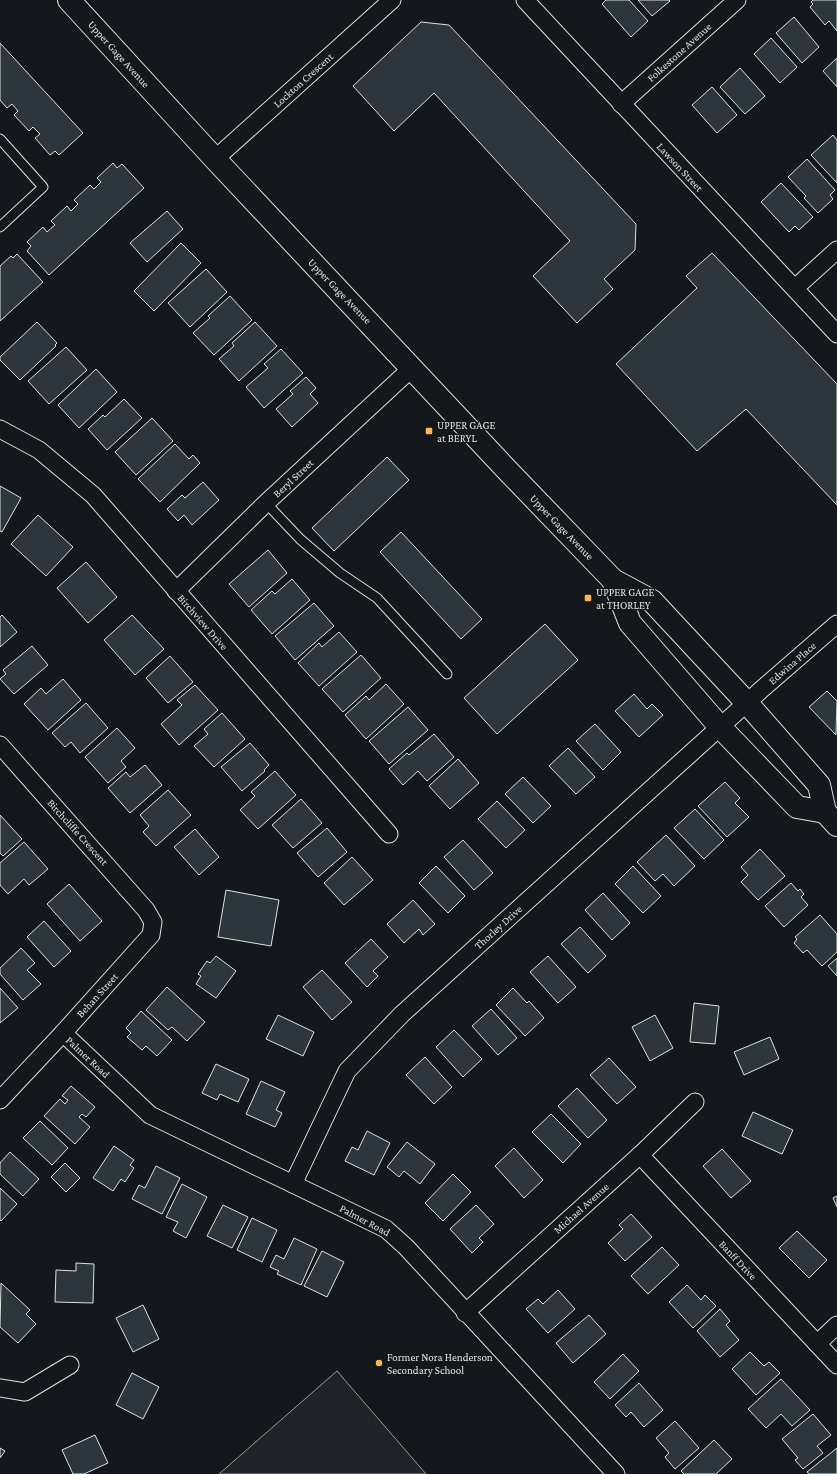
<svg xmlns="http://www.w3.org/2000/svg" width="837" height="1474" viewBox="0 0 837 1474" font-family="'Crimson Pro',serif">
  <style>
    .green { fill: #202428; stroke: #939e99 }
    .building { fill: #2c363c; stroke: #d8e6dc }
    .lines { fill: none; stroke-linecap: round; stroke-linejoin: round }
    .lane-casing { stroke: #d8e6dc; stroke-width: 11 }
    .street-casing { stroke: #d8e6dc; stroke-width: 19 }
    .secondary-casing { stroke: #d8e6dc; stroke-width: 24 }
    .lane { stroke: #14181c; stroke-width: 9 }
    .street { stroke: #14181c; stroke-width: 17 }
    .secondary { stroke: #14181c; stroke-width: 22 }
    .poi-dot { fill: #ffb74d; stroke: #14181c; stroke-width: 1.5 }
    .labels { text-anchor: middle; stroke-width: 3; stroke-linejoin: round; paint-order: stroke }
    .street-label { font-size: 11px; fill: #d8e6dc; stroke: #14181c }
    .poi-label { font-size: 11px; fill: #d8e6dc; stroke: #14181c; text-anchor: start }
  </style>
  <rect width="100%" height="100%" fill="#14181c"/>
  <path class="green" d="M337 1371 426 1474H219Z"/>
  <g class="building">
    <path d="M606 0H629L648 21 631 37 602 4Z"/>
    <path d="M638 0H669L670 1 652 16Z"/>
    <path d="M813 0H837V31L829 21 825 25 810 7 813 4 811 2Z"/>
    <path d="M794 17 819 47 802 63 776 33Z"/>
    <path d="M421 22 449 25 636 224 635 250 604 279 613 289 577 323 533 276 570 241 434 93 394 131 353 86Z"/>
    <path d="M771 38 797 67 780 83 754 54Z"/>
    <path d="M0 43 83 133 59 155 55 151 50 155 35 138 40 134 33 127 29 131 14 115 18 111 12 104 7 108 0 100Z"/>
    <path d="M837 58V87L823 71Z"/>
    <path d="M740 68 765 96 745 114 720 87Z"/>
    <path d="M712 87 737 115 717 133 692 105Z"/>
    <path d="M833 135 837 140V183L811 155Z"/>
    <path d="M807 159 835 190 830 195 833 199 818 213 804 198 806 196 788 177Z"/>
    <path d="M113 163 117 168 122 164 144 188 49 275 27 251 31 246 27 242 43 227 47 232 55 225 51 221 67 206 71 211 78 204 74 200 90 185 94 189 101 182 97 178Z"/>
    <path d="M781 183 813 217 799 230 795 226 789 232 761 202Z"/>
    <path d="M167 211 183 229 147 262 130 243Z"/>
    <path d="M181 243 201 263 154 311 134 291Z"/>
    <path d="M712 253 837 384V505L746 409 697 451 616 364 697 288 686 276Z"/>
    <path d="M17 254 43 282 0 321V266L11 256 13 258Z"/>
    <path d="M206 269 227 292 190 327 168 303Z"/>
    <path d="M230 296 252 320 214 355 193 333 210 318 208 316Z"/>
    <path d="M37 322 57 343 55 345 56 346 20 380 0 360V357Z"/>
    <path d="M255 322 277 346 239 381 219 359 234 346 232 343Z"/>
    <path d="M66 347 87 370 49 404 28 381Z"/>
    <path d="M281 349 303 373 264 408 246 387 268 368 264 364Z"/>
    <path d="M96 369 117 392 79 428 58 405Z"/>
    <path d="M306 377 316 388 310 394 318 403 292 427 276 409 293 394 290 391Z"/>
    <path d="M124 399 142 418 107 450 88 429 103 415 105 417Z"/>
    <path d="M152 418 173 441 136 475 115 452Z"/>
    <path d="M175 444 189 459 193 455 200 463 160 502 138 479Z"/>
    <path d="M387 457 409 480 334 551 312 528Z"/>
    <path d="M203 482 219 500 192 525 184 515 178 521 167 509 182 495 185 498Z"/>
    <path d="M0 486 21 498 2 532 0 531Z"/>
    <path d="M38 515 73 547 46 576 11 544Z"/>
    <path d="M401 532 482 619 461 639 380 552Z"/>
    <path d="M268 550 287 573 249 607 229 584Z"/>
    <path d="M86 562 117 597 88 623 57 588Z"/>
    <path d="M292 579 310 600 272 634 251 610 272 591 275 594Z"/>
    <path d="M314 603 334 626 295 660 275 636Z"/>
    <path d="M2 615 17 632 0 647V617Z"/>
    <path d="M132 615 164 649 135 675 104 640Z"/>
    <path d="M545 624 578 660 497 734 464 698Z"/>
    <path d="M339 632 357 652 319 686 298 663 319 643 322 647Z"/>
    <path d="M32 646 48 665 14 694 0 679 6 674 3 670Z"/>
    <path d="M361 655 381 678 343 712 322 689Z"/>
    <path d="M170 656 193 682 168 703 146 678Z"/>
    <path d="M63 679 81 700 48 730 24 704 41 688 46 694Z"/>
    <path d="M386 684 404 704 366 739 345 715 366 696 369 700Z"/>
    <path d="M195 685 218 710 179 745 161 724 182 705 177 700Z"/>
    <path d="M827 691 837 701 836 735 809 707Z"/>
    <path d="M634 694 647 709 652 704 663 715 639 737 615 711Z"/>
    <path d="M86 703 108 728 80 753 71 742 65 747 52 733Z"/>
    <path d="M408 707 428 730 389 764 369 741Z"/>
    <path d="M222 713 245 739 214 767 194 746 208 734 204 729Z"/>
    <path d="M595 724 621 752 603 770 576 741Z"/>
    <path d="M117 728 135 748 121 761 126 767 108 783 85 757Z"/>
    <path d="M434 734 454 757 427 781 418 771 403 785 389 769 407 753 409 755Z"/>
    <path d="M250 743 269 765 264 770 265 771 242 791 221 767Z"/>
    <path d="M568 748 595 777 576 794 549 766Z"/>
    <path d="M458 759 479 783 450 809 429 786Z"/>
    <path d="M145 765 162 785 130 813 108 788 126 772 130 777Z"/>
    <path d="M275 771 296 795 258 829 240 810 255 796 251 792Z"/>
    <path d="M523 777 551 806 533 823 505 794Z"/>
    <path d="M725 782 740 798 735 803 749 817 727 837 698 806Z"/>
    <path d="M168 790 191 815 156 846 143 832 149 826 140 815Z"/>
    <path d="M301 799 322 823 293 848 272 825Z"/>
    <path d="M497 801 525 830 506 848 478 819Z"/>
    <path d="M695 809 724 840 704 859 674 828Z"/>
    <path d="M0 815 22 839 3 856 0 853Z"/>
    <path d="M327 828 347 852 318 877 297 853Z"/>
    <path d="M195 829 219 857 199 875 174 847Z"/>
    <path d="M666 835 695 866 674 886 663 874 655 881 637 862Z"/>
    <path d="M463 840 493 873 474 890 444 857Z"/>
    <path d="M24 842 48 869 29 885 24 879 8 894 0 885V863Z"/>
    <path d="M760 849 785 876 758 900 741 882 748 875 741 867Z"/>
    <path d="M352 857 373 880 344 905 324 883Z"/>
    <path d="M436 866 465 896 448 913 419 883Z"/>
    <path d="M633 866 661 896 643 913 615 884Z"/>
    <path d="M791 883 798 891 800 889 804 894 801 897 808 905 784 927 765 906Z"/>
    <path d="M69 884 102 921 80 941 47 904Z"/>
    <path d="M226 890 279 900 271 946 218 937Z"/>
    <path d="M603 893 630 923 612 940 585 910Z"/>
    <path d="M413 900 435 924 423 935 419 929 404 943 387 924Z"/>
    <path d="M820 915 837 934V952L822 966 807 950 803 953 794 943 797 939 795 937Z"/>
    <path d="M44 921 71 951 54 967 27 937Z"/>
    <path d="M580 927 606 956 588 973 561 944Z"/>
    <path d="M371 939 388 957 373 971 378 976 367 987 345 963Z"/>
    <path d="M21 948 35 963 27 970 41 984 23 1000 0 974V968Z"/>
    <path d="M216 956 236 971 216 998 196 984 201 976 198 974 207 961 210 963Z"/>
    <path d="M548 956 576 987 558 1003 530 972Z"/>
    <path d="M837 958V976L828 966Z"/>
    <path d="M322 970 352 1002 332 1020 303 987Z"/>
    <path d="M167 987 205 1022 187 1041 172 1027 168 1030 146 1010Z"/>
    <path d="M0 988 18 1008 0 1023Z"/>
    <path d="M513 988 527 1003 529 1001 544 1018 525 1036 496 1005Z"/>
    <path d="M694 1003 719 1006 715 1044 690 1042Z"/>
    <path d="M491 1009 517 1038 498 1055 472 1026Z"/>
    <path d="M141 1011 172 1040 157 1056 146 1046 142 1050 127 1037 131 1033 126 1028Z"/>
    <path d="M278 1015 314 1032 303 1056 266 1039Z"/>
    <path d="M655 1015 673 1048 650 1061 632 1027Z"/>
    <path d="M454 1030 482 1059 463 1077 436 1047Z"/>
    <path d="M770 1037 779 1059 744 1075 734 1052Z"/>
    <path d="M425 1057 452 1087 434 1104 406 1075Z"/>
    <path d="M609 1058 636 1087 617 1104 590 1075Z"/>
    <path d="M216 1064 249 1079 238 1102 220 1094 217 1100 202 1093Z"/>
    <path d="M261 1081 285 1092 276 1110 282 1113 275 1127 246 1114Z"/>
    <path d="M71 1086 95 1107 86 1117 82 1114 79 1117 90 1127 75 1144 44 1116 60 1099 65 1104 68 1100 62 1096Z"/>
    <path d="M577 1088 607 1120 588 1138 558 1106Z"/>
    <path d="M753 1112 793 1130 782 1154 742 1136Z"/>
    <path d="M551 1114 581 1144 563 1163 532 1132Z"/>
    <path d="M40 1121 68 1148 52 1165 23 1138Z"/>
    <path d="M367 1131 390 1143 374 1175 345 1161 352 1147 358 1150Z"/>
    <path d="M407 1142 435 1164 420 1184 404 1171 399 1177 387 1167Z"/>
    <path d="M114 1146 134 1160 130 1165 134 1168 125 1182 121 1179 113 1191 93 1178Z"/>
    <path d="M514 1148 543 1180 524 1198 495 1166Z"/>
    <path d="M722 1149 751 1181 731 1198 703 1166Z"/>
    <path d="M10 1152 39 1179 23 1196 0 1174V1163Z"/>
    <path d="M65 1163 80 1178 66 1192 51 1177Z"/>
    <path d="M156 1166 180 1178 162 1214 132 1199 139 1185 145 1188Z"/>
    <path d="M453 1174 471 1192 443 1221 425 1203Z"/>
    <path d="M182 1184 207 1197 186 1238 173 1231 178 1222 166 1217Z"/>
    <path d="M0 1188 17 1204 1 1221 0 1220Z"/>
    <path d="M837 1196V1207L833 1198Z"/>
    <path d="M223 1205 248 1217 232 1248 207 1236Z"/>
    <path d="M476 1205 494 1224 479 1238 483 1242 472 1253 450 1229Z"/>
    <path d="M631 1214 652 1237 625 1261 608 1243 623 1229 619 1225Z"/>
    <path d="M252 1218 277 1230 262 1262 237 1250Z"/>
    <path d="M797 1231 827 1260 809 1278 779 1248Z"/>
    <path d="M294 1238 317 1249 301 1285 277 1274 279 1271 270 1267 276 1255 284 1259Z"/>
    <path d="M662 1247 679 1265 648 1294 631 1276Z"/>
    <path d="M322 1251 344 1262 327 1297 304 1286Z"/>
    <path d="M76 1263 94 1264 93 1303 55 1302 56 1270 76 1271Z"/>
    <path d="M1 1283 30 1310 26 1314 36 1324 18 1343 0 1327Z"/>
    <path d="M687 1285 701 1300 705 1295 716 1306 693 1328 669 1302Z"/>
    <path d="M558 1290 575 1309 548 1333 526 1309 538 1299 543 1304Z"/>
    <path d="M143 1305 159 1339 133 1352 116 1318Z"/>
    <path d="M720 1309 730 1321 726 1325 739 1340 720 1357 697 1331Z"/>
    <path d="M589 1315 606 1334 573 1363 556 1343Z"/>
    <path d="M750 1352 764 1366 769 1362 780 1373 756 1395 732 1369Z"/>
    <path d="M623 1354 639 1371 610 1399 594 1382Z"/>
    <path d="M132 1373 159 1387 143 1419 116 1405Z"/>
    <path d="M781 1379 810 1410 792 1426 781 1414 766 1428 748 1409Z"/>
    <path d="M639 1383 663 1410 644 1427 631 1412 626 1417 615 1405Z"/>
    <path d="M813 1414 831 1435 817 1446 823 1453 803 1469 795 1460 798 1458 782 1439Z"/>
    <path d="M675 1421 699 1448 675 1469 665 1457 669 1453 656 1438Z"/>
    <path d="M95 1435 108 1463 84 1474H73L62 1450Z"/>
    <path d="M714 1440 732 1459 716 1474H684L681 1471Z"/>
    <path d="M0 1448 5 1451 0 1458Z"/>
    <path d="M837 1448V1474H809L807 1472Z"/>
  </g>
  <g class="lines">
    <defs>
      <g id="lane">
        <path d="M0 139 43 187 0 227"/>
        <path d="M266 503 300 539 340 573 377 598 447 674"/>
      </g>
      <g id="street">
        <path d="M525 0 837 334"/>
        <path d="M621 104 737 0"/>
        <path d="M215 159 392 0"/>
        <path d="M795 288 837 250"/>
        <path d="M0 429 39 450 93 495 389 834"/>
        <path d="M176 591 266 503 413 367"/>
        <path d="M0 745 146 910 153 922 151 935 63 1033 0 1100"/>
        <path d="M63 1033 150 1115 386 1229 406 1247 616 1474"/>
        <path d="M640 1155 837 1365"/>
        <path d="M293 1184 347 1071 402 1014 762 689 837 624"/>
        <path d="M465 1313 640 1155 695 1102"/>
        <path d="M817 1344 837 1325"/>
        <path d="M0 1388 25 1392 70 1365"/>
      </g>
      <g id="secondary">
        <path d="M69 0 215 159 508 471 613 580 652 601 747 703 819 785 825 812 837 825"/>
        <path d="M613 580 630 623 720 727 797 807 825 812"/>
      </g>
    </defs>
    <use href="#lane" class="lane-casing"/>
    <use href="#street" class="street-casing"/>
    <use href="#secondary" class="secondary-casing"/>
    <use href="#lane" class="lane"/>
    <use href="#street" class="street"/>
    <use href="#secondary" class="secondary"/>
  </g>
  <g class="poi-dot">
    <rect x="425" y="427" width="8" height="8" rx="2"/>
    <rect x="584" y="594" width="8" height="8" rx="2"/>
    <circle cx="379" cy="1363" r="4"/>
  </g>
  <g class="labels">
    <g class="street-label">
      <text transform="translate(679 52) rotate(-42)" y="4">Folkestone Avenue</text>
      <text transform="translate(119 54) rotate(48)" y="4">Upper Gage Avenue</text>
      <text transform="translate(303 80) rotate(-42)" y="4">Lockton Crescent</text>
      <text transform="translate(680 167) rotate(47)" y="4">Lawson Street</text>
      <text transform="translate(340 291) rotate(46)" y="4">Upper Gage Avenue</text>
      <text transform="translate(293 478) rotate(-43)" y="4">Beryl Street</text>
      <text transform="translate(562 527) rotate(46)" y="4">Upper Gage Avenue</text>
      <text transform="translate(203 622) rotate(49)" y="4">Birchview Drive</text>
      <text transform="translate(792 663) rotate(-41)" y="4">Edwina Place</text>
      <text transform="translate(78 832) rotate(48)" y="4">Birchcliffe Crescent</text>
      <text transform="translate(498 927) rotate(-42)" y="4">Thorley Drive</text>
      <text transform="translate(97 995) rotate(-48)" y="4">Behan Street</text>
      <text transform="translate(88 1057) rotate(43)" y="4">Palmer Road</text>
      <text transform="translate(581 1208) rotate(-42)" y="4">Michael Avenue</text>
      <text transform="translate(365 1220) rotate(28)" y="4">Palmer Road</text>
      <text transform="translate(738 1260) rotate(47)" y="4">Banff Drive</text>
    </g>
    <g class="poi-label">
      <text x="437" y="429">UPPER GAGE<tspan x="437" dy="13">at BERYL</tspan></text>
      <text x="596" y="596">UPPER GAGE<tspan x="596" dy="13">at THORLEY</tspan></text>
      <text x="387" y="1361">Former Nora Henderson<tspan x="387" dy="13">Secondary School</tspan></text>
    </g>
  </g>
</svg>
